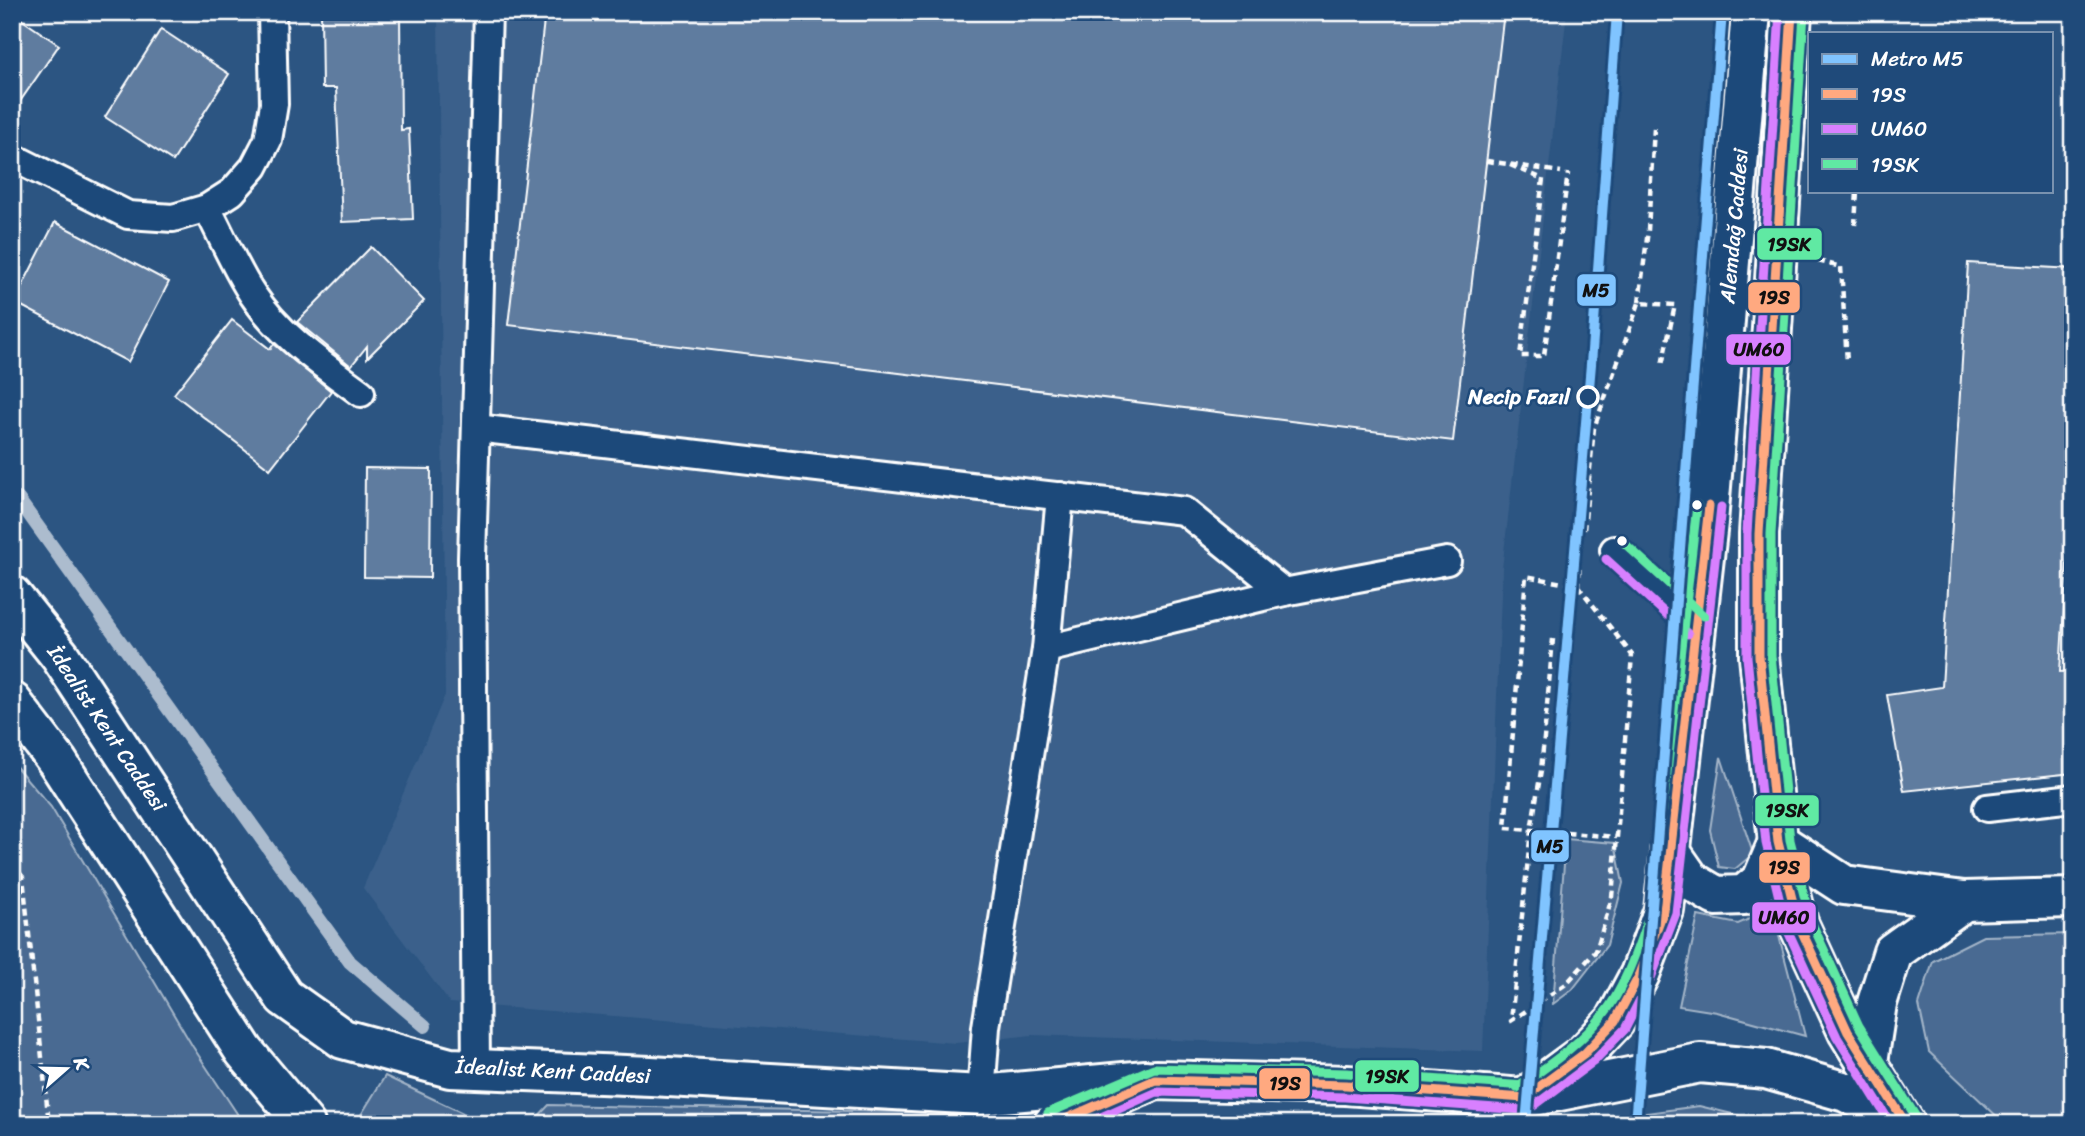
<svg xmlns="http://www.w3.org/2000/svg" width="2085" height="1136" viewBox="0 0 2085 1136" font-family="Sriracha,sans-serif">
  <style>
    .built { fill: #3b618b }
    .green { fill: #486b92; stroke: #a4b5c8; stroke-width: 2 }
    .lines { fill: none; stroke-linecap: round; stroke-linejoin: round }
    .stream { stroke: #acbcce; stroke-width: 14 }
    .building { fill: #5e7c9f; stroke: #fff; stroke-width: 2 }
    .service-casing { stroke: #fff; stroke-width: 32 }
    .minor-casing { stroke: #fff; stroke-width: 44 }
    .tertiary-casing { stroke: #fff; stroke-width: 44 }
    .primary-casing { stroke: #fff; stroke-width: 44 }
    .path { stroke: #fff; stroke-width: 4.5; stroke-dasharray: 7 5; stroke-linecap: butt }
    .service { stroke: #1f4a7a; stroke-width: 26 }
    .minor { stroke: #1f4a7a; stroke-width: 38 }
    .tertiary { stroke: #1f4a7a; stroke-width: 38 }
    .primary { stroke: #1f4a7a; stroke-width: 38 }
    .bus-1-casing { stroke: #1f4a7a; stroke-width: 14 }
    .bus-2-casing { stroke: #1f4a7a; stroke-width: 14 }
    .bus-3-casing { stroke: #1f4a7a; stroke-width: 14 }
    .bus-1 { stroke: #ffa980; stroke-width: 9 }
    .bus-2 { stroke: #d880ff; stroke-width: 9 }
    .bus-3 { stroke: #60e9a3; stroke-width: 9 }
    .metro-1-casing { stroke: #1f4a7a; stroke-width: 16 }
    .metro-1 { stroke: #80c4ff; stroke-width: 10 }
    .stop-dot { fill: #1f4a7a; stroke: #fff; stroke-width: 3.5 }
    .bus-dot { fill: #fff; stroke: #1f4a7a; stroke-width: 2.5 }
    .labels { text-anchor: middle; stroke-width: 5; stroke-linejoin: round; paint-order: stroke }
    .street-label { font-size: 21px; fill: #fff; stroke: #1f4a7a }
    .stop-label { font-size: 21px; font-weight: bold; fill: #fff; stroke: #1f4a7a; text-anchor: end }
    .line-badge { stroke: #1f4a7a; stroke-width: 2.5 }
    .pale-badge-label { font-size: 19px; text-anchor: middle; font-weight: bold; fill: #111 }
  </style>
  <rect width="100%" height="100%" fill="#2c5582"/>
  <filter id="ink" filterUnits="userSpaceOnUse"><feTurbulence type="fractalNoise" baseFrequency=".0143" numOctaves="2"/><feDisplacementMap in="SourceGraphic" scale="14" xChannelSelector="R" yChannelSelector="G"/><feConvolveMatrix kernelMatrix="1 2 1 2 8 2 1 2 1" color-interpolation-filters="sRGB"/></filter>
  <g filter="url(#ink)">
    <path class="built" d="M438 12H1567L1502 569 1483 1051 1032 1035 956 1043 450 1003 363 888 445 695Z"/>
    <g class="green">
      <path d="M1721 757 1753 854 1735 869 1719 867 1710 830Z"/>
      <path d="M12 762 51 807 193 1047 244 1124H12Z"/>
      <path d="M1566 839 1615 843 1623 883 1607 945 1572 990 1553 1004Z"/>
      <path d="M1772 909 1805 1036 1717 1012 1679 1006 1698 916 1738 924Z"/>
      <path d="M2073 934V1124H2005L1929 1052 1919 1005 1933 961 1983 936Z"/>
      <path d="M385 1076 486 1124 356 1123Z"/>
      <path d="M549 1105 953 1113 952 1124H531Z"/>
      <path d="M1699 1106 1774 1124H1604L1624 1116Z"/>
    </g>
    <g class="lines">
      <path class="stream" d="M18 499 350 962 425 1026"/>
    </g>
    <g class="building">
      <path d="M321 12H400L401 130 409 129 413 219 342 222 336 88H322Z"/>
      <path d="M545 12H693L736 17 747 12H1504L1453 441 508 325Z"/>
      <path d="M12 13 59 45 12 113Z"/>
      <path d="M161 29 229 74 173 161 105 117Z"/>
      <path d="M55 222 169 282 128 362 14 302Z"/>
      <path d="M371 247 424 301 367 358V346L351 366 297 322Z"/>
      <path d="M1968 263 2073 269V461L2060 672 2073 671V773L1904 791 1887 695 1942 687Z"/>
      <path d="M232 320 270 349 274 344 331 391 270 469 174 394Z"/>
      <path d="M365 468 431 469 430 578 364 577Z"/>
    </g>
    <g class="lines">
      <defs>
        <g id="service">
          <path d="M12 157 128 215 173 218 207 208 232 192 254 167 268 140 274 104 272 12"/>
          <path d="M207 208C222 236 235 268 253 295 280 336 322 364 361 393"/>
          <path d="M476 428 1184 511 1284 592 1046 649 986 1027 981 1095"/>
          <path d="M1614 550 1696 625"/>
          <path d="M1284 592 1447 561"/>
          <path d="M1046 649 1060 496"/>
          <path d="M1987 808 2073 798"/>
          <path d="M476 1069 472 558 488 12"/>
        </g>
        <g id="minor">
          <path d="M1778 842 1844 885 1964 901 2073 898"/>
          <path d="M1868 1062 1877 1003 1893 952 1964 901"/>
        </g>
        <g id="tertiary">
          <path d="M12 596 60 656 284 997 343 1039 450 1068 476 1069 651 1076 981 1095 1146 1080"/>
          <path d="M12 702 57 761 244 1051 305 1124"/>
        </g>
        <g id="primary">
          <path d="M1792 12 1759 534V656L1778 842 1798 923 1848 1032 1902 1120"/>
          <path d="M1670 851 1691 881 1716 896 1744 895 1762 880 1778 842"/>
          <path d="M1524 1098 1585 1053 1615 1021 1640 974 1664 910 1708 522 1751 12"/>
          <path d="M1053 1124 1155 1080 1346 1085 1524 1098 1700 1063 1766 1069 1846 1092 1904 1122"/>
        </g>
      </defs>
      <use href="#service" class="service-casing"/>
      <use href="#minor" class="minor-casing"/>
      <use href="#tertiary" class="tertiary-casing"/>
      <use href="#primary" class="primary-casing"/>
      <g class="path">
        <path d="M1654 128 1648 230 1639 303 1675 305 1662 365"/>
        <path d="M1487 161 1561 172"/>
        <path d="M1510 165 1543 179 1520 356H1544L1568 173"/>
        <path d="M1855 225 1857 191"/>
        <path d="M1818 261 1841 267 1847 362"/>
        <path d="M1584 530 1594 428 1639 303"/>
        <path d="M1578 586 1632 655 1612 897 1596 951 1566 984 1511 1021 1531 830 1505 828 1526 576 1578 586 1580 567"/>
        <path d="M1553 639 1541 771 1531 830 1617 837"/>
        <path d="M12 864 23 877 49 1124"/>
      </g>
      <use href="#service" class="service"/>
      <use href="#minor" class="minor"/>
      <use href="#tertiary" class="tertiary"/>
      <use href="#primary" class="primary"/>
      <defs>
        <g id="bus-1">
          <path d="M1792 12 1759 534V656L1778 842 1798 923 1848 1032 1906 1124"/>
          <path d="M1524 1098 1585 1053 1615 1021 1640 974 1664 910 1709 506"/>
          <path d="M1054 1124 1155 1080 1346 1085 1524 1098"/>
        </g>
        <g id="bus-2">
          <path d="M1780 12 1747 533V657L1766 843 1786 927 1837 1037 1891 1124"/>
          <path d="M1606 559 1688 634"/>
          <path d="M1531 1108 1593 1062 1625 1029 1651 978 1676 913 1721 507"/>
          <path d="M1085 1124 1157 1092 1345 1097 1523 1110"/>
        </g>
        <g id="bus-3">
          <path d="M1804 13 1771 534V655L1790 840 1810 919 1859 1026 1916 1117"/>
          <path d="M1622 541 1704 616"/>
          <path d="M1517 1088C1547 1066 1580 1045 1603 1015 1626 988 1640 940 1652 907L1697 505"/>
          <path d="M1048 1113 1154 1068 1346 1073 1525 1086"/>
        </g>
      </defs>
      <use href="#bus-1" class="bus-1-casing"/>
      <use href="#bus-2" class="bus-2-casing"/>
      <use href="#bus-3" class="bus-3-casing"/>
      <use href="#bus-1" class="bus-1"/>
      <use href="#bus-2" class="bus-2"/>
      <use href="#bus-3" class="bus-3"/>
      <defs>
        <g id="metro-1">
          <path d="M1526 1124 1591 364 1617 12"/>
          <path d="M1635 1124 1722 12"/>
        </g>
      </defs>
      <use href="#metro-1" class="metro-1-casing"/>
      <use href="#metro-1" class="metro-1"/>
    </g>
  </g>
  <circle class="stop-dot" cx="1588" cy="397" r="10"/>
  <g class="bus-dot">
    <circle cx="1697" cy="505" r="6"/>
    <circle cx="1622" cy="541" r="6"/>
  </g>
  <g class="labels">
    <g class="street-label">
      <text transform="translate(1734 226) rotate(-85)" y="7">Alemdağ Caddesi</text>
      <text transform="translate(107 728) rotate(56)" y="7">İdealist Kent Caddesi</text>
      <text transform="translate(553 1071) rotate(3)" y="7">İdealist Kent Caddesi</text>
    </g>
    <g class="stop-label">
      <text x="1570" y="404">Necip Fazıl</text>
    </g>
  </g>
  <g class="line-badge">
    <rect x="1756" y="227" width="67" height="34" rx="7" fill="#60e9a3"/>
    <rect x="1576" y="273" width="41" height="34" rx="7" fill="#80c4ff"/>
    <rect x="1747" y="281" width="54" height="33" rx="7" fill="#ffa980"/>
    <rect x="1725" y="333" width="67" height="33" rx="7" fill="#d880ff"/>
    <rect x="1754" y="794" width="66" height="33" rx="7" fill="#60e9a3"/>
    <rect x="1530" y="829" width="40" height="34" rx="7" fill="#80c4ff"/>
    <rect x="1758" y="851" width="53" height="33" rx="7" fill="#ffa980"/>
    <rect x="1751" y="901" width="66" height="33" rx="7" fill="#d880ff"/>
    <rect x="1354" y="1059" width="66" height="34" rx="7" fill="#60e9a3"/>
    <rect x="1258" y="1067" width="53" height="33" rx="7" fill="#ffa980"/>
  </g>
  <g class="pale-badge-label">
    <text x="1789" y="251">19SK</text>
    <text x="1596" y="297">M5</text>
    <text x="1774" y="304">19S</text>
    <text x="1759" y="356">UM60</text>
    <text x="1787" y="817">19SK</text>
    <text x="1550" y="853">M5</text>
    <text x="1784" y="874">19S</text>
    <text x="1784" y="924">UM60</text>
    <text x="1387" y="1083">19SK</text>
    <text x="1285" y="1090">19S</text>
  </g>
  <rect width="2085" height="1136" fill="none" stroke="#1f4a7a" stroke-width="42"/>
  <rect x="21" y="21" width="2043" height="1094" fill="none" stroke="#fff" stroke-width="2.5" filter="url(#ink)"/>
  <rect x="1808" y="32" width="245" height="161" fill="#1f4a7a" stroke="#7992af" stroke-width="2"/>
  <rect x="1822" y="54" width="35" height="10" fill="#80c4ff" stroke="#7992af" stroke-width="2"/>
  <text x="1871" y="66" font-size="21" fill="#ffffff">Metro M5</text>
  <rect x="1822" y="89" width="35" height="10" fill="#ffa980" stroke="#7992af" stroke-width="2"/>
  <text x="1871" y="102" font-size="21" fill="#ffffff">19S</text>
  <rect x="1822" y="124" width="35" height="10" fill="#d880ff" stroke="#7992af" stroke-width="2"/>
  <text x="1871" y="136" font-size="21" fill="#ffffff">UM60</text>
  <rect x="1822" y="159" width="35" height="10" fill="#60e9a3" stroke="#7992af" stroke-width="2"/>
  <text x="1871" y="172" font-size="21" fill="#ffffff">19SK</text>
  <g transform="translate(66 1069) rotate(70)" stroke="#1f4a7a" stroke-width="5" paint-order="stroke">
  <path d="M0-5L12 26L0 18L-12 26Z" fill="#ffffff"/>
  <text y="-10" font-size="19" font-weight="bold" text-anchor="middle" fill="#ffffff">K</text>
  </g>
</svg>
